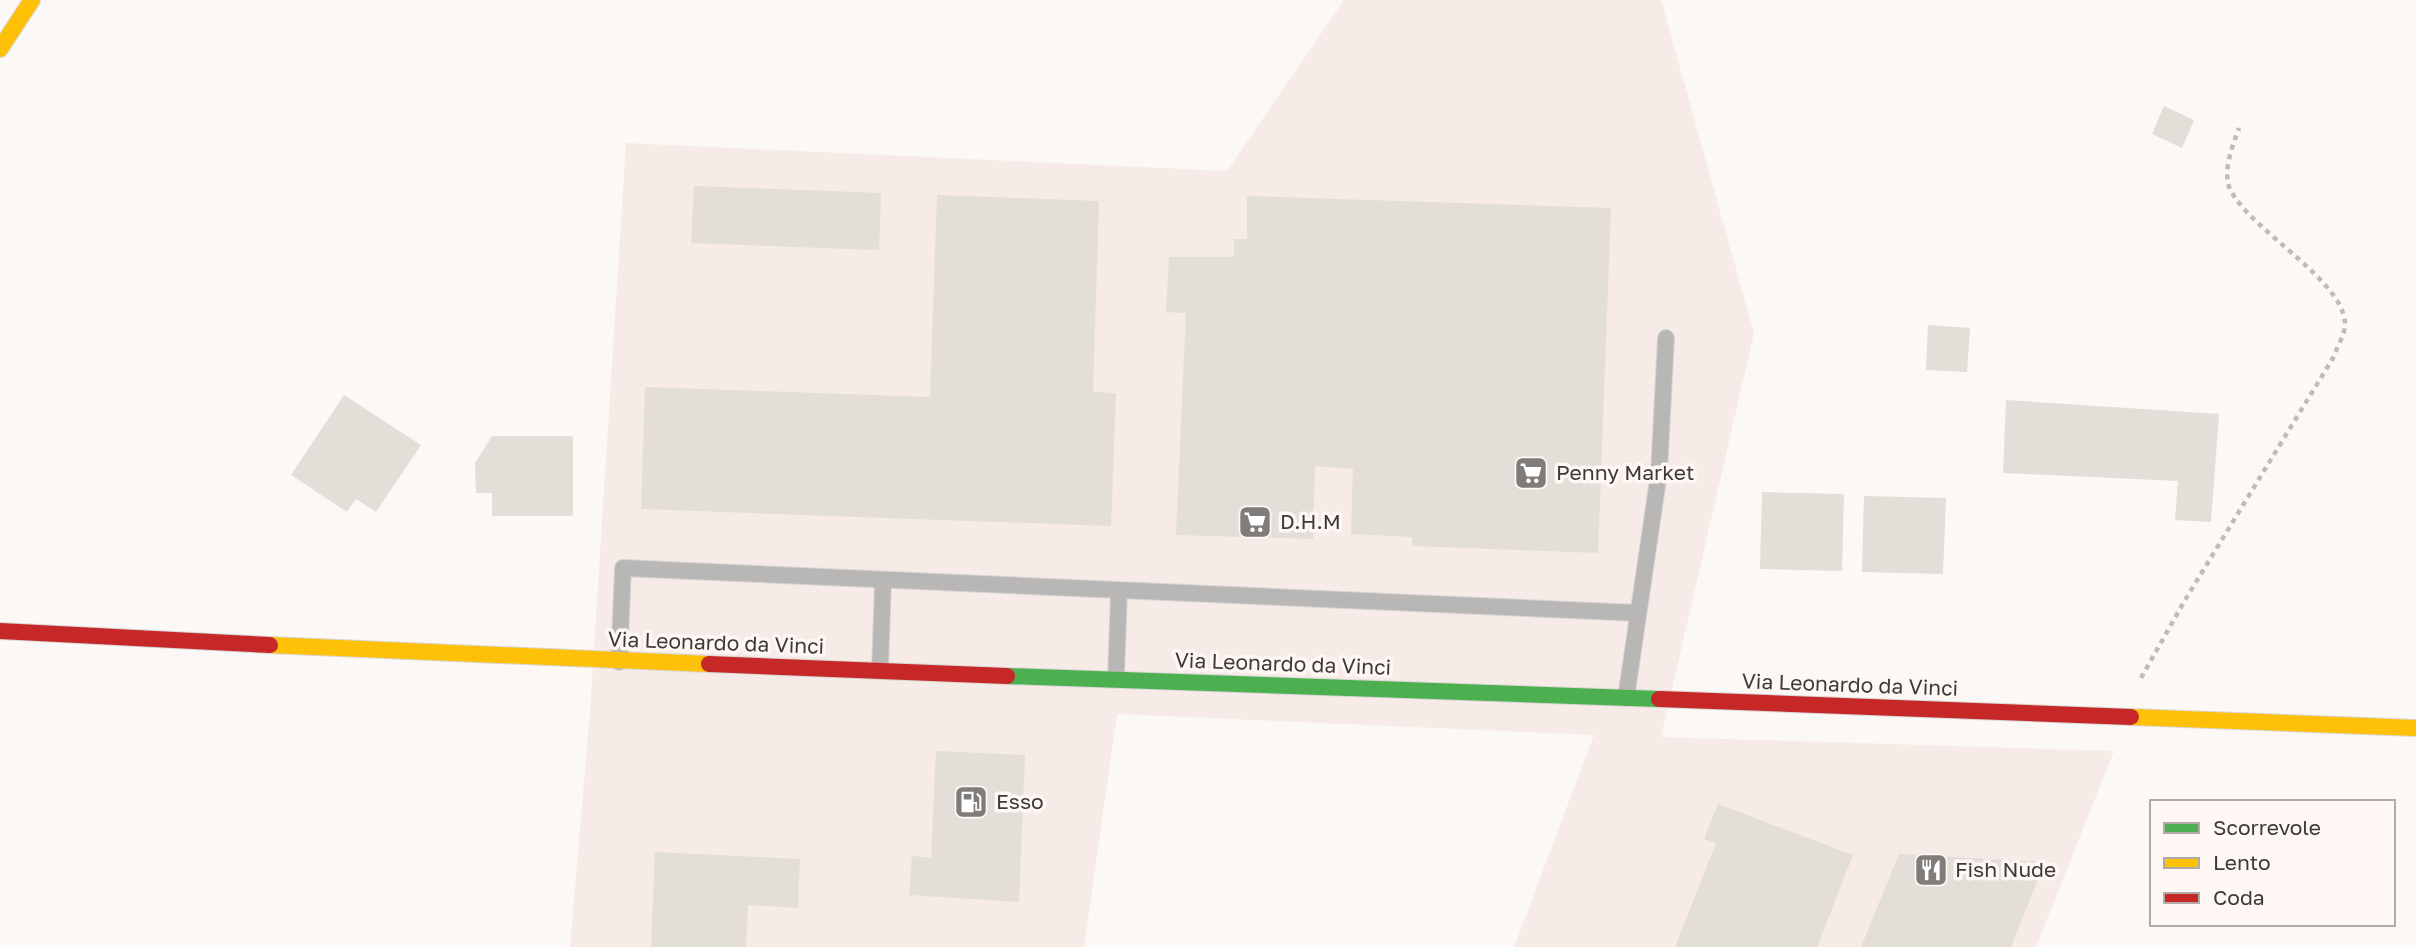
<svg xmlns="http://www.w3.org/2000/svg" width="2416" height="947" viewBox="0 0 2416 947" font-family="'Golos Text',sans-serif">
  <style>
    .built { fill: #f6ebe6 }
    .building { fill: #e3ded8 }
    .lines { fill: none; stroke-linecap: round; stroke-linejoin: round }
    .lane-casing { stroke: #d8d6d5; stroke-width: 18 }
    .fast-casing { stroke: #d8d6d5; stroke-width: 18 }
    .slow-casing { stroke: #d8d6d5; stroke-width: 18 }
    .jam-casing { stroke: #d8d6d5; stroke-width: 18 }
    .path { stroke: #bebcba; stroke-width: 4.5; stroke-dasharray: 5 5; stroke-linecap: butt }
    .lane { stroke: #b8b7b5; stroke-width: 16 }
    .fast { stroke: #4caf50; stroke-width: 16 }
    .slow { stroke: #ffc107; stroke-width: 16 }
    .jam { stroke: #c62828; stroke-width: 16 }
    .labels { text-anchor: middle; stroke-width: 7; stroke-linejoin: round; paint-order: stroke }
    .poi-label { font-size: 21px; fill: #3d3938; stroke: #fef7f3; text-anchor: start }
    .street-label { font-size: 21px; fill: #3d3938; stroke: #fef7f3 }
  </style>
  <rect width="100%" height="100%" fill="#fbf8f6"/>
  <path class="built" d="M1344 0H1661L1754 333 1661 737 2114 751 2036 947H1514L1594 735 1117 714 1084 947H570L590 712 626 143 1227 171Z"/>
  <g class="building">
    <path d="M2164 106 2194 120 2182 148 2152 134Z"/>
    <path d="M694 186 881 193 879 250 691 243Z"/>
    <path d="M937 195 1099 201 1093 392 1116 393 1111 526 641 509 645 387 930 397Z"/>
    <path d="M1247 196 1611 208 1598 553 1412 546V537L1351 534 1353 469 1315 466 1313 539 1176 535 1186 313 1166 312 1169 257H1234V239H1247Z"/>
    <path d="M1928 325 1970 328 1967 372 1926 370Z"/>
    <path d="M344 395 421 445 376 512 356 499 347 512 291 475Z"/>
    <path d="M2006 400 2219 414 2211 522 2175 520 2178 481 2003 473Z"/>
    <path d="M492 436H573V516H492V493H476L475 463Z"/>
    <path d="M1762 492 1844 494 1842 571 1760 569Z"/>
    <path d="M1864 496 1946 498 1943 574 1862 572Z"/>
    <path d="M936 751 1025 755 1019 902 909 895 912 856 931 858Z"/>
    <path d="M1718 804 1853 855 1817 947H1675L1716 843 1704 839Z"/>
    <path d="M655 852 800 859 798 908 748 905 746 947H651Z"/>
    <path d="M1899 854 2045 862 2011 947H1861Z"/>
  </g>
  <g class="lines">
    <defs>
      <g id="lane">
        <path d="M619 662 623 568 1638 613"/>
        <path d="M880 669 883 581"/>
        <path d="M1116 678 1119 592"/>
        <path d="M1626 698 1659 473 1666 338"/>
      </g>
      <path id="fast" d="M1007 676 1659 699"/>
      <g id="slow">
        <path d="M0 49 32 0"/>
        <path d="M270 645 709 664"/>
        <path d="M2131 717 2416 728"/>
      </g>
      <g id="jam">
        <path d="M0 631 270 645"/>
        <path d="M709 664 1007 676"/>
        <path d="M1659 699 2131 717"/>
      </g>
    </defs>
    <use href="#lane" class="lane-casing"/>
    <use href="#fast" class="fast-casing"/>
    <use href="#slow" class="slow-casing"/>
    <use href="#jam" class="jam-casing"/>
    <path class="path" d="M2141 678 2185 600 2333 358C2336 349 2346 333 2345 323 2343 280 2252 231 2231 191 2221 173 2233 145 2239 128"/>
    <use href="#lane" class="lane"/>
    <use href="#fast" class="fast"/>
    <use href="#slow" class="slow"/>
    <use href="#jam" class="jam"/>
  </g>
  <defs>
    <symbol id="supermarket-square" viewBox="-11 -11 22 22"><rect x="-9" y="-9" width="18" height="18" rx="4" fill="#807c7a" stroke="#fef7f3"/><path d="M-6-5.5h2.5l.6 2H6L4.5 2H-2.5L-4.4-4H-6ZM-1.5 3.2a1.3 1.3 0 1 0 .1 0ZM3 3.2a1.3 1.3 0 1 0 .1 0Z" fill="#fff"/></symbol>
    <symbol id="fuel-square" viewBox="-11 -11 22 22"><rect x="-9" y="-9" width="18" height="18" rx="4" fill="#807c7a" stroke="#fef7f3"/><path d="M-5.5-6h7V0h2V4h1.3V-2.5L3-4.5l.8-.8L6-3V5H2.5V1h-1V6h-7ZM-4.2-4.7v3.2H.2V-4.7Z" fill="#fff"/></symbol>
    <symbol id="restaurant-square" viewBox="-11 -11 22 22"><rect x="-9" y="-9" width="18" height="18" rx="4" fill="#807c7a" stroke="#fef7f3"/><path d="M-5-6h1v4h1v-4h1v4h1v-4h1v5L-1.5 .5V6h-2V.5L-5-1ZM5-6V6H3V1.5H1.5Q1.5-4 5-6Z" fill="#fff"/></symbol>
  </defs>
  <g fill-rule="evenodd">
    <use href="#supermarket-square" x="1512" y="454" width="38" height="38"/>
    <use href="#supermarket-square" x="1236" y="503" width="38" height="38"/>
    <use href="#fuel-square" x="952" y="783" width="38" height="38"/>
    <use href="#restaurant-square" x="1912" y="851" width="38" height="38"/>
  </g>
  <g class="labels">
    <g class="poi-label">
      <text x="1556" y="480">Penny Market</text>
      <text x="1280" y="529">D.H.M</text>
      <text x="996" y="809">Esso</text>
      <text x="1955" y="877">Fish Nude</text>
    </g>
    <g class="street-label">
      <text transform="translate(716 643) rotate(2)" y="7">Via Leonardo da Vinci</text>
      <text transform="translate(1283 664) rotate(2)" y="7">Via Leonardo da Vinci</text>
      <text transform="translate(1850 685) rotate(2)" y="7">Via Leonardo da Vinci</text>
    </g>
  </g>
  <rect x="2150" y="800" width="245" height="126" fill="#fef7f3" stroke="#b1aba8" stroke-width="2"/>
  <rect x="2164" y="823" width="35" height="10" fill="#4caf50" stroke="#b1aba8" stroke-width="2"/>
  <text x="2213" y="835" font-size="21" fill="#3d3938">Scorrevole</text>
  <rect x="2164" y="858" width="35" height="10" fill="#ffc107" stroke="#b1aba8" stroke-width="2"/>
  <text x="2213" y="870" font-size="21" fill="#3d3938">Lento</text>
  <rect x="2164" y="893" width="35" height="10" fill="#c62828" stroke="#b1aba8" stroke-width="2"/>
  <text x="2213" y="905" font-size="21" fill="#3d3938">Coda</text>
</svg>
